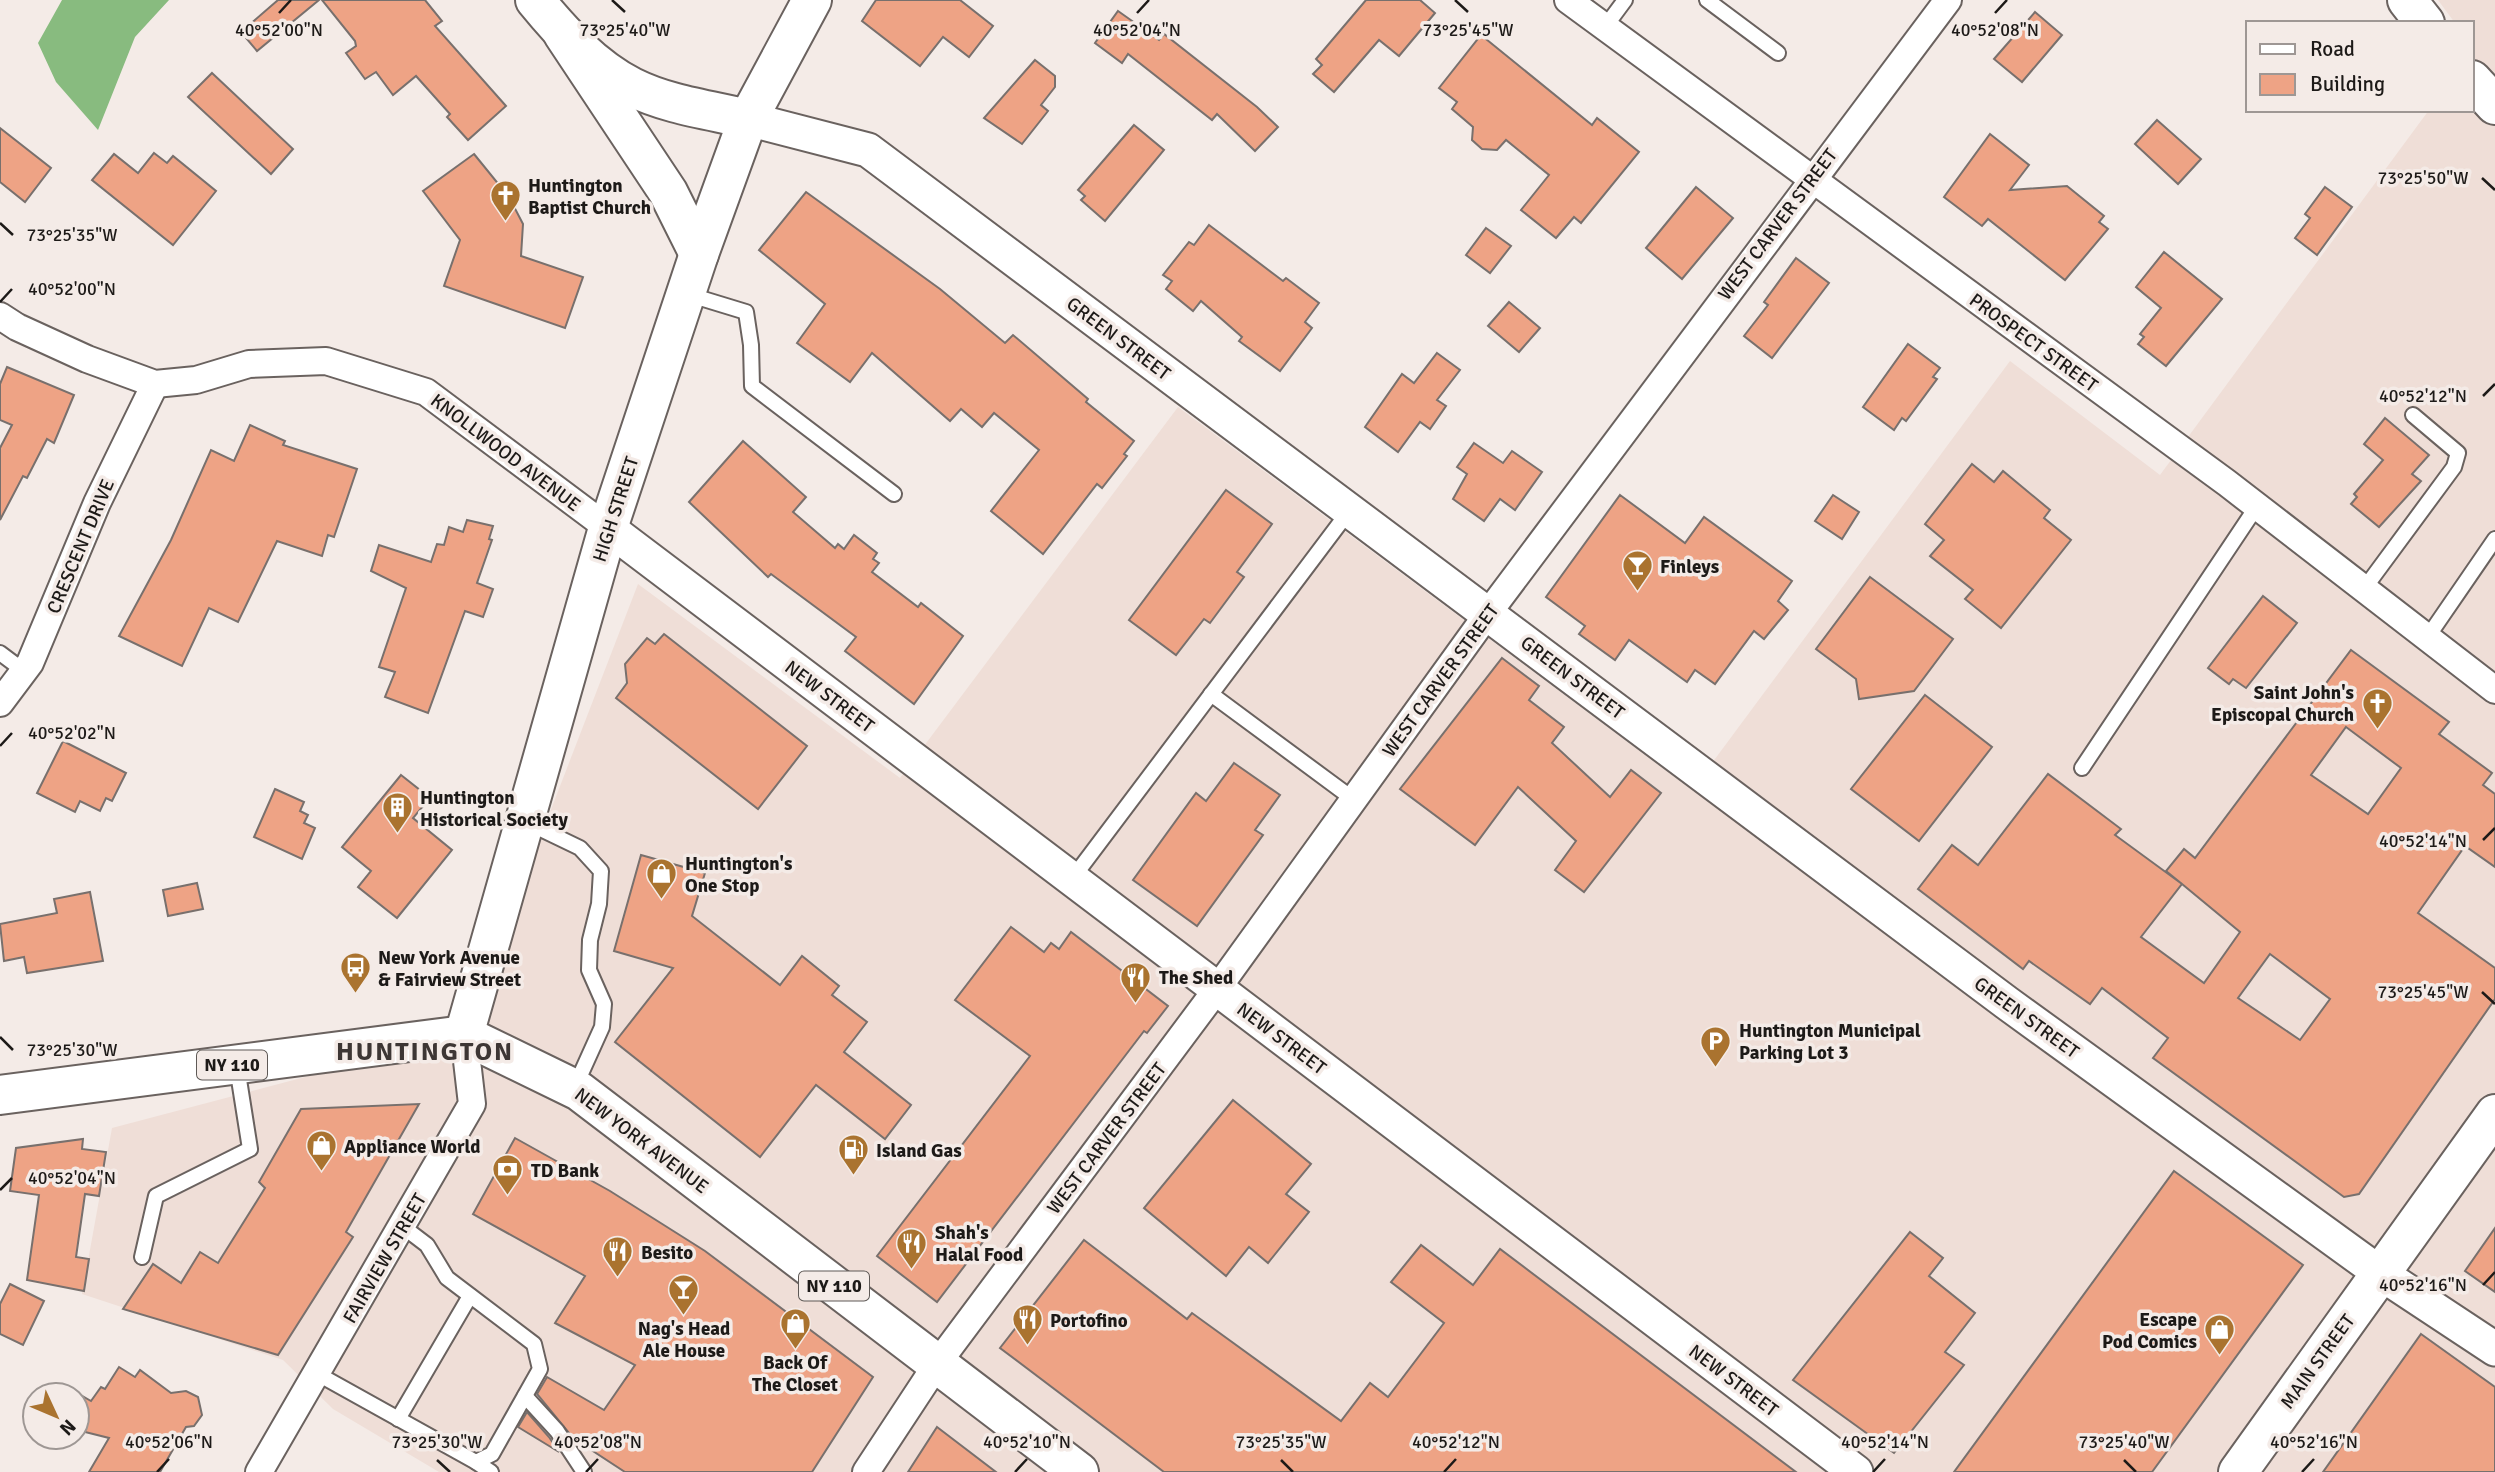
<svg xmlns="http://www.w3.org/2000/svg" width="2495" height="1472" viewBox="0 0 2495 1472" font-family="Signika,sans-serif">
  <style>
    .built { fill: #efded7 }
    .forest { fill: #88bb7f }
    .building { fill: #eea385; stroke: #78706d; stroke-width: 2; fill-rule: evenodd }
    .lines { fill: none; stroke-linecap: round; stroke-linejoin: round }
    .service-casing { stroke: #6a625f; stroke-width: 18 }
    .minor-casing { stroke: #6a625f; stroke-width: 30 }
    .tertiary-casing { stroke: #6a625f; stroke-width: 37 }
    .secondary-casing { stroke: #6a625f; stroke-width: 42 }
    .primary-casing { stroke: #6a625f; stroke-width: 42 }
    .service { stroke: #fff; stroke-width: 14 }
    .minor { stroke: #fff; stroke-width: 26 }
    .tertiary { stroke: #fff; stroke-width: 33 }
    .secondary { stroke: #fff; stroke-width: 38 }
    .primary { stroke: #fff; stroke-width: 38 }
    .ticks { fill: none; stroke: #1d1a18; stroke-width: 2.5 }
    .labels { text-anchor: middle; stroke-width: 7; stroke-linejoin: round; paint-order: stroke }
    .shield { fill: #f4ebe7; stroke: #5e5956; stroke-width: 2 }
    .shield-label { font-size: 18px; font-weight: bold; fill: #1d1a18 }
    .poi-label { font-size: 19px; font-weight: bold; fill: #1d1a18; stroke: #f4ebe7; text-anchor: start }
    .street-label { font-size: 19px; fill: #1d1a18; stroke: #f4ebe7 }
    .district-label { font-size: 26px; font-weight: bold; letter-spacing: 2px; fill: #3d3634; stroke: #f4ebe7 }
    .ticks-label { font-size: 18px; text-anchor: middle; fill: #1d1a18; stroke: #f4ebe7; stroke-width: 7; stroke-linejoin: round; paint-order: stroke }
  </style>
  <rect width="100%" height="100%" fill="#f4ebe7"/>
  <path class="built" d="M2438 0H2495V1472H439L333 1409 283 1360 82 1294 112 1128 464 1035 638 584 900 778 1178 407 1692 790 2010 361 2160 475 2429 110H2472L2475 49 2472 23H2455Z"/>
  <path class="forest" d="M62 0H169L135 37 98 130 56 82 38 43Z"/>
  <g class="building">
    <path d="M278 0H319L257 51 241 32Z"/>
    <path d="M322 0H425L442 21 435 26 506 106 468 140 447 117 450 114 416 76 393 95 376 72 365 79 346 53 356 46 355 41Z"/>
    <path d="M876 0H960L993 26 969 57 943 37 920 66 862 21Z"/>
    <path d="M1366 0H1420L1435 13 1399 56 1379 40 1334 92 1313 74 1322 65 1316 59Z"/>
    <path d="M1118 11 1159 40 1164 34 1257 107 1278 127 1255 151 1217 114 1212 120 1128 54 1122 63 1095 43Z"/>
    <path d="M2035 12 2062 35 2022 82 1994 59Z"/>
    <path d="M1481 35 1592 125 1597 118 1639 152 1581 223 1574 217 1556 238 1521 210 1549 175 1506 140 1497 150 1482 149 1472 140 1473 127 1452 109 1457 102 1439 88Z"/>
    <path d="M1035 60 1055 76V87L1041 105 1048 111 1022 144 984 118Z"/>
    <path d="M212 73 293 149 271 174 188 97Z"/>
    <path d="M2157 120 2201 159 2178 184 2135 144Z"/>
    <path d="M1134 125 1164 150 1105 221 1081 200 1085 196 1078 190Z"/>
    <path d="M0 128 51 168 25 202 0 182Z"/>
    <path d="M1990 134 2029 165 2010 190 2067 186 2104 216 2099 222 2108 229 2065 280 1988 219 1982 226 1944 197Z"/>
    <path d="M154 153 167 163 173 156 216 191 173 245 92 180 114 154 138 173Z"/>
    <path d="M474 154 509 197 523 224 521 256 583 277 565 328 444 286 460 240 423 191Z"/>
    <path d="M1696 187 1733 218 1682 279 1646 248Z"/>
    <path d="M2325 187 2352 207 2317 255 2295 238 2310 218 2305 214Z"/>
    <path d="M806 192 940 289 1005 343 1013 335 1088 399 1086 402 1134 441 1124 454 1127 456 1102 488 1097 484 1043 554 991 511 1039 450 994 413 982 427 961 409 950 421 872 353 850 382 797 343 825 304 759 250Z"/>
    <path d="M1209 225 1283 281 1286 278 1319 303 1305 322 1312 328 1280 371 1239 341 1242 337 1201 301 1193 311 1166 289 1172 281 1163 275 1189 242 1194 245Z"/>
    <path d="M1486 228 1511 246 1490 273 1466 255Z"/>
    <path d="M2164 252 2222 299 2166 366 2138 344 2144 337 2140 334 2161 308 2136 287Z"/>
    <path d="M1796 258 1829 283 1772 358 1744 336 1768 305 1764 302Z"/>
    <path d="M1509 302 1540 328 1519 352 1488 326Z"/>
    <path d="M1908 344 1940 368 1933 377 1937 379 1906 421 1902 418 1894 430 1863 407Z"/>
    <path d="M1437 353 1460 370 1437 400 1446 406 1430 429 1420 422 1398 452 1365 427 1402 374 1414 383Z"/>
    <path d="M7 367 74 395 54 443 47 439 27 478 23 476 0 520V448L12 425 0 420V384Z"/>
    <path d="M2385 418 2429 455 2412 474 2421 481 2379 527 2351 504 2357 497 2354 494 2383 460 2364 444Z"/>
    <path d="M250 425 285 441 283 445 357 469 334 537 328 535 322 556 277 541 238 622 209 608 182 666 119 636 171 540 211 450 234 461Z"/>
    <path d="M743 441 806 497 793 512 835 548 838 544 844 549 854 535 877 553 873 559 879 563 872 572 918 607 921 603 963 636 914 704 845 651 856 637 771 574 768 577 689 502Z"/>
    <path d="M1474 443 1503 463 1512 451 1542 472 1515 510 1500 499 1484 521 1453 499 1467 474 1457 467Z"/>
    <path d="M1972 464 1994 482 2003 471 2050 510 2044 518 2071 540 2001 628 1965 599 1973 590 1930 556 1944 540 1925 524Z"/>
    <path d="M1226 490 1272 524 1237 572 1244 577 1210 623 1204 619 1176 655 1129 620Z"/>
    <path d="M1620 495 1685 543 1704 517 1792 581 1778 601 1788 610 1764 639 1754 631 1715 684 1695 670 1687 682 1629 640 1615 660 1579 634 1585 626 1546 597Z"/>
    <path d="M1833 495 1859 512 1842 539 1815 521Z"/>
    <path d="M467 520 493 526 489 539 492 540 477 583 493 589 483 617 465 611 428 713 385 697 395 672 379 667 406 588 371 571 379 545 431 562 437 544 444 545 449 527 463 532Z"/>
    <path d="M1870 577 1953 639 1914 691 1859 699 1856 679 1816 649Z"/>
    <path d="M2263 596 2297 623 2246 688 2233 679 2229 684 2208 668Z"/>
    <path d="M664 634 807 746 758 809 616 698 627 683 625 664 647 638 655 644Z"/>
    <path d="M2351 650 2449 722 2439 734 2492 773 2483 785 2495 794V867L2465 846 2418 913 2495 968V999L2359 1194 2344 1197 2153 1058 2168 1038 2102 988 2090 1004 2029 961 2023 969 1918 889 1952 845 1978 865 2048 774 2121 829 2115 835 2182 884 2166 871 2184 849 2195 858ZM2346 727 2401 768 2368 814 2311 775ZM2182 884 2240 932 2204 983 2141 937ZM2270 954 2330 999 2300 1040 2238 998Z"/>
    <path d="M1502 658 1539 686 1529 700 1564 727 1552 743 1610 797 1631 770 1661 793 1584 892 1555 870 1576 841 1518 787 1475 845 1400 789Z"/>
    <path d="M1925 695 1992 747 1919 841 1851 789Z"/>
    <path d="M63 741 126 773 112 801 106 798 100 811 80 801 75 812 37 793Z"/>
    <path d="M1234 763 1280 795 1255 830 1263 835 1197 926 1133 880 1196 793 1206 801Z"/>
    <path d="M401 775 430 798 413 818 452 850 397 918 358 887 371 871 342 847Z"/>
    <path d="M275 789 304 802 300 811 308 815 304 823 315 828 302 859 254 837Z"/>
    <path d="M641 855 705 873 692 916 780 985 802 956 839 986 832 995 867 1022 844 1052 911 1105 885 1139 816 1085 760 1157 615 1042 673 968 614 951Z"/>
    <path d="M197 883 203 909 168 916 163 890Z"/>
    <path d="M90 892 103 961 27 973 24 957 4 961 0 924 57 913 54 899Z"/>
    <path d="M1011 927 1044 952 1051 943 1059 949 1071 932 1168 1006 1147 1033 1144 1031 937 1302 877 1256 1030 1056 955 1000Z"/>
    <path d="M1233 1100 1311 1164 1286 1194 1309 1212 1268 1263 1249 1247 1226 1276 1144 1208Z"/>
    <path d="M419 1104 346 1232 353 1237 278 1355 123 1309 153 1264 181 1283 200 1252 218 1263 265 1188 259 1182 301 1109Z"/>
    <path d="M515 1138 610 1191 705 1251 873 1377 812 1472H625L573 1438 537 1394 547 1377 604 1410 635 1365 555 1323 585 1276 473 1214Z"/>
    <path d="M83 1139 82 1149 106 1152 99 1196 85 1194 76 1257 89 1259 84 1291 27 1280 39 1195 10 1191 16 1148Z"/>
    <path d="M2174 1171 2303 1265 2152 1472H1954Z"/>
    <path d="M2495 1228V1292L2465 1271Z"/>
    <path d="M1910 1232 1943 1258 1929 1276 1975 1313 1945 1352 1964 1365 1894 1453 1793 1380Z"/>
    <path d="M1084 1240 1187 1319 1192 1313 1341 1421 1370 1383 1388 1397 1444 1323 1391 1282 1421 1245 1473 1285 1500 1249 1796 1472H1164L1000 1348Z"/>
    <path d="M10 1284 44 1301 23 1345 0 1334V1304Z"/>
    <path d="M2421 1334 2495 1387V1472H2323Z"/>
    <path d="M119 1367 135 1377 140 1370 171 1393 186 1391 198 1397 202 1415 194 1426 186 1427 160 1472H89L109 1438 77 1430V1393L91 1401 101 1387 105 1389Z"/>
    <path d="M527 1412 549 1437 559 1452 518 1427Z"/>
    <path d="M937 1427 996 1472H908Z"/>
  </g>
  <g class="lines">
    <defs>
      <g id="service">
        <path d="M1707 0 1778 53"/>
        <path d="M1605 27 1625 0"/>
        <path d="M687 294 746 312 751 345 752 386 894 494"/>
        <path d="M2364 589 2454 467 2458 453 2413 415"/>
        <path d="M2427 638 2495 539"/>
        <path d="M0 653 24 671"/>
        <path d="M1211 694 1353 799"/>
        <path d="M2082 768 2257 506"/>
        <path d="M526 822 580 848 601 871 599 904 590 940 589 970 604 1004 602 1027 574 1089"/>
        <path d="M1072 879 1349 511"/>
        <path d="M142 1257 156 1196 250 1149 237 1067"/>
        <path d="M316 1373 476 1462 492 1454 540 1369 534 1344 447 1278 427 1245 402 1226"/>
        <path d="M525 1396 557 1431 584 1472"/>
        <path d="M398 1419 470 1296"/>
        <path d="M476 1462 491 1472"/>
      </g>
      <g id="minor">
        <path d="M1568 0 2227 483 2495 690"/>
        <path d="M0 316 17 327 87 359 155 384 196 380 249 364 326 361 426 392 608 528"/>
        <path d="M0 703 30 663 97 503 155 384"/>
        <path d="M259 1472 472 1104 464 1035"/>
        <path d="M866 1472 937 1364 1217 989 1489 612 1948 0"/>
      </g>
      <g id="tertiary">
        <path d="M748 119 868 150 2007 1003 2380 1273 2495 1349"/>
        <path d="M608 528 1856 1472"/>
      </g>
      <g id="secondary">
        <path d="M535 0C562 33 594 68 632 87 668 105 710 110 748 119"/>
        <path d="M2407 0 2425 23"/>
        <path d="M563 34 668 192 699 254"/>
        <path d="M2472 80 2495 105"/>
        <path d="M464 1035 608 528 699 254 748 119 812 0"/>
      </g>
      <g id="primary">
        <path d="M0 1095 464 1035 579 1091 1079 1472"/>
        <path d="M2238 1472 2495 1114"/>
      </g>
    </defs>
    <use href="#service" class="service-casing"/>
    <use href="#minor" class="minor-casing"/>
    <use href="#tertiary" class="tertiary-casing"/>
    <use href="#secondary" class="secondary-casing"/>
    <use href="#primary" class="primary-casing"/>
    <use href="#service" class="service"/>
    <use href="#minor" class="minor"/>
    <use href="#tertiary" class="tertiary"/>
    <use href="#secondary" class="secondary"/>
    <use href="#primary" class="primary"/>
  </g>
  <path class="ticks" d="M612 0 625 12M1455 0 1468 12M279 13 291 0M1137 13 1149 0M1995 13 2007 0M2482 178 2495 190M0 223 13 235M0 302 12 289M2483 396 2495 384M0 746 12 733M2483 840 2495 828M2482 992 2495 1004M0 1037 13 1050M0 1190 12 1178M2483 1285 2495 1272M437 1460 450 1472M1281 1460 1293 1472M2124 1460 2136 1472M157 1472 169 1459M586 1472 598 1459M1015 1472 1027 1459M1444 1472 1456 1459M1873 1472 1885 1459M2302 1472 2314 1459"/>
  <defs>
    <symbol id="church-pin" viewBox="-11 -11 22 30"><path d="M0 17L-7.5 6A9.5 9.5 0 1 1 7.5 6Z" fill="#aa732f" stroke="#f4ebe7"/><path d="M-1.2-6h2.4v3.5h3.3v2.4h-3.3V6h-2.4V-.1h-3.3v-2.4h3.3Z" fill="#fff"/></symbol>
    <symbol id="bar-pin" viewBox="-11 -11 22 30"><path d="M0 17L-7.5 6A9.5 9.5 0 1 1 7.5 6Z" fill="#aa732f" stroke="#f4ebe7"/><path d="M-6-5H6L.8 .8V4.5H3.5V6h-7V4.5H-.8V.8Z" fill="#fff"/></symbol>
    <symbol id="building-pin" viewBox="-11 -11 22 30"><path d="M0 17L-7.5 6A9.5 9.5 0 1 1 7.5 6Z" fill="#aa732f" stroke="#f4ebe7"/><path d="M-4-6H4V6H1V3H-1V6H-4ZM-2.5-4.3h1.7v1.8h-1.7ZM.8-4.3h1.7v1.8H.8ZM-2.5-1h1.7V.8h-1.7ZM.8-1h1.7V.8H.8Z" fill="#fff"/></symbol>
    <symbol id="shop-pin" viewBox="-11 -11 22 30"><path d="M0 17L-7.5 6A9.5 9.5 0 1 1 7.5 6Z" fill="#aa732f" stroke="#f4ebe7"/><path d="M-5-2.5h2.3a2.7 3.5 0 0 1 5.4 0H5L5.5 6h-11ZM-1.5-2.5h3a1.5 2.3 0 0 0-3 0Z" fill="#fff"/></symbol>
    <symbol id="bus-pin" viewBox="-11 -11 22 30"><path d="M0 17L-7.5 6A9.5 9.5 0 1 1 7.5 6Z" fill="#aa732f" stroke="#f4ebe7"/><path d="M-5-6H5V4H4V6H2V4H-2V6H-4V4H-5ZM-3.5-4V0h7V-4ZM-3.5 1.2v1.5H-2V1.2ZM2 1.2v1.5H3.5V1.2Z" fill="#fff"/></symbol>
    <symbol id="restaurant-pin" viewBox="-11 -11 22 30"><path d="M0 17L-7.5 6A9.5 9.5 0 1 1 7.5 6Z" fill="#aa732f" stroke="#f4ebe7"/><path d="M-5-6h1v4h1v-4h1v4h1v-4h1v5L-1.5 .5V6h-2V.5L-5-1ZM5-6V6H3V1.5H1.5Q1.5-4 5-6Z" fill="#fff"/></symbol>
    <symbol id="parking-pin" viewBox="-11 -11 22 30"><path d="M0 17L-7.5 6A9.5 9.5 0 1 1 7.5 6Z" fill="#aa732f" stroke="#f4ebe7"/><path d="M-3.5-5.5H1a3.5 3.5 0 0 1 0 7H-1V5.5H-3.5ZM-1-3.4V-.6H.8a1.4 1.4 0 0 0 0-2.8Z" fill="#fff"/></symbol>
    <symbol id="fuel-pin" viewBox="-11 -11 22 30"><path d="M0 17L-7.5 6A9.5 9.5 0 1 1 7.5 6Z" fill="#aa732f" stroke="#f4ebe7"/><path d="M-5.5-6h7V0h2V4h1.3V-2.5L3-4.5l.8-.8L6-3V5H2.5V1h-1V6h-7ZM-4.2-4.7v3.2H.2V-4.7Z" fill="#fff"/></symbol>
    <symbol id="bank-pin" viewBox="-11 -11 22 30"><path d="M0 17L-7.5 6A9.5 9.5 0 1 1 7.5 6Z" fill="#aa732f" stroke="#f4ebe7"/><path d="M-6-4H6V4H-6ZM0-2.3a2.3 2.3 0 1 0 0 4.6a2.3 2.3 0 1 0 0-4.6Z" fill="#fff"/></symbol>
  </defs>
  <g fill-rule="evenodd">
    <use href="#church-pin" x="488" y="178" width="35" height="47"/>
    <use href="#bar-pin" x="1620" y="548" width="35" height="47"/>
    <use href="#church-pin" x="2360" y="686" width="35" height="47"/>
    <use href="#building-pin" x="380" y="790" width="35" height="47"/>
    <use href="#shop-pin" x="644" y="856" width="35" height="47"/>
    <use href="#bus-pin" x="338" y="950" width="35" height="47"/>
    <use href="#restaurant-pin" x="1118" y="960" width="35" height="47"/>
    <use href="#parking-pin" x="1698" y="1024" width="35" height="47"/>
    <use href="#shop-pin" x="304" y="1128" width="35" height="47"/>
    <use href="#fuel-pin" x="836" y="1132" width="35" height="47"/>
    <use href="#bank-pin" x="490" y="1152" width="35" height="47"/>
    <use href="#restaurant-pin" x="894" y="1226" width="35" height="47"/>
    <use href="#restaurant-pin" x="600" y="1234" width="35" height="47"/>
    <use href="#bar-pin" x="666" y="1272" width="35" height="47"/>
    <use href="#restaurant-pin" x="1010" y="1302" width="35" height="47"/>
    <use href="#shop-pin" x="778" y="1306" width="35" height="47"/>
    <use href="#shop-pin" x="2202" y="1312" width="35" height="47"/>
  </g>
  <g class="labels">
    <g class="shield">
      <rect x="197" y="1050.5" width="70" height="29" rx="5"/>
      <rect x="799" y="1271.5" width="70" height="29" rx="5"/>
    </g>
    <g class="shield-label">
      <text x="232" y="1071">NY 110</text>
      <text x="834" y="1292">NY 110</text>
    </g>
    <g class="poi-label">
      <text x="528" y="192">Huntington<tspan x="528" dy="22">Baptist Church</tspan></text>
      <text x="1660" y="573">Finleys</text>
      <text x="2354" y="699" text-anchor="end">Saint John's<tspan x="2354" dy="22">Episcopal Church</tspan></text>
      <text x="420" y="804">Huntington<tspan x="420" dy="22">Historical Society</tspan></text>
      <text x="685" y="870">Huntington's<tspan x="685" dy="22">One Stop</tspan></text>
      <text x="378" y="964">New York Avenue<tspan x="378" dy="22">&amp; Fairview Street</tspan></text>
      <text x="1159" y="984">The Shed</text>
      <text x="1739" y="1037">Huntington Municipal<tspan x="1739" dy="22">Parking Lot 3</tspan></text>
      <text x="344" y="1153">Appliance World</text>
      <text x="876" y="1157">Island Gas</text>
      <text x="531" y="1177">TD Bank</text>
      <text x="935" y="1239">Shah's<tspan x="935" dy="22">Halal Food</tspan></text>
      <text x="641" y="1259">Besito</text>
      <text x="2197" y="1326" text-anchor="end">Escape<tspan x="2197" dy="22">Pod Comics</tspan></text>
      <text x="1050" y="1327">Portofino</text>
      <text x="684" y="1335" text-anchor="middle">Nag's Head<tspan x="684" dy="22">Ale House</tspan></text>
      <text x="795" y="1369" text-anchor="middle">Back Of<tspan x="795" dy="22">The Closet</tspan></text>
    </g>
    <g class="street-label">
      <text transform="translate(1777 224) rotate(-53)" y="7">WEST CARVER STREET</text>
      <text transform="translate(1119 338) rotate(37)" y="7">GREEN STREET</text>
      <text transform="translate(2034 342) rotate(36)" y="7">PROSPECT STREET</text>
      <text transform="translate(506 452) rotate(37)" y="7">KNOLLWOOD AVENUE</text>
      <text transform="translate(615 509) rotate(-72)" y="7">HIGH STREET</text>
      <text transform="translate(80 546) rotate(-67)" y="7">CRESCENT DRIVE</text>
      <text transform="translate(1573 677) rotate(37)" y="7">GREEN STREET</text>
      <text transform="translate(1440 680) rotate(-54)" y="7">WEST CARVER STREET</text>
      <text transform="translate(830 696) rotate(37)" y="7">NEW STREET</text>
      <text transform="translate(2027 1017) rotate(36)" y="7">GREEN STREET</text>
      <text transform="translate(1282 1038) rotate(37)" y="7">NEW STREET</text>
      <text transform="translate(1106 1138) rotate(-53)" y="7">WEST CARVER STREET</text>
      <text transform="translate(642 1140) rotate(37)" y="7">NEW YORK AVENUE</text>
      <text transform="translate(384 1258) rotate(-60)" y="7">FAIRVIEW STREET</text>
      <text transform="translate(2317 1361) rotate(-54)" y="7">MAIN STREET</text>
      <text transform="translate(1734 1380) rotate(37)" y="7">NEW STREET</text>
    </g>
    <g class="district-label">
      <text x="425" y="1060">HUNTINGTON</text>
    </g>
  </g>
  <g class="ticks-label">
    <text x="625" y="36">73°25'40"W</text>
    <text x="1468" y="36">73°25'45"W</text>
    <text x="1995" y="36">40°52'08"N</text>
    <text x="279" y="36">40°52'00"N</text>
    <text x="1137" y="36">40°52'04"N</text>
    <text x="2423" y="184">73°25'50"W</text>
    <text x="72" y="241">73°25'35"W</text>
    <text x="72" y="295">40°52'00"N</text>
    <text x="2423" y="402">40°52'12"N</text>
    <text x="72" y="739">40°52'02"N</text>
    <text x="2423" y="847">40°52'14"N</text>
    <text x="2423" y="998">73°25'45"W</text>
    <text x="72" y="1056">73°25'30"W</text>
    <text x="72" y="1184">40°52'04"N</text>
    <text x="2423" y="1291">40°52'16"N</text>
    <text x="169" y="1448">40°52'06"N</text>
    <text x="598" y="1448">40°52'08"N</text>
    <text x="1027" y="1448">40°52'10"N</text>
    <text x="1456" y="1448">40°52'12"N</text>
    <text x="1885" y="1448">40°52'14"N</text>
    <text x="2314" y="1448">40°52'16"N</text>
    <text x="437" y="1448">73°25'30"W</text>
    <text x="1281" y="1448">73°25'35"W</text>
    <text x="2124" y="1448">73°25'40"W</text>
  </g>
  <rect x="2246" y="21" width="228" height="91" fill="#f4ebe7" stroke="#9e9794" stroke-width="2"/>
  <rect x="2260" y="44" width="35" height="10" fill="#ffffff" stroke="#9e9794" stroke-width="2"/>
  <text x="2310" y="56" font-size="21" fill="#1d1a18">Road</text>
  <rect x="2260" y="74" width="35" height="21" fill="#eea385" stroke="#9e9794" stroke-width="2"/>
  <text x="2310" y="91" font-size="21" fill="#1d1a18">Building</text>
  <g transform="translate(56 1416) rotate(134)"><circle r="33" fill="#f4ebe7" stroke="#9e9794" stroke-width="2"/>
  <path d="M0-5L12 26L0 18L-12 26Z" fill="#aa732f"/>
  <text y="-10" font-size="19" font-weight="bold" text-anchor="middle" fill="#1d1a18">N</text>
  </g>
</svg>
